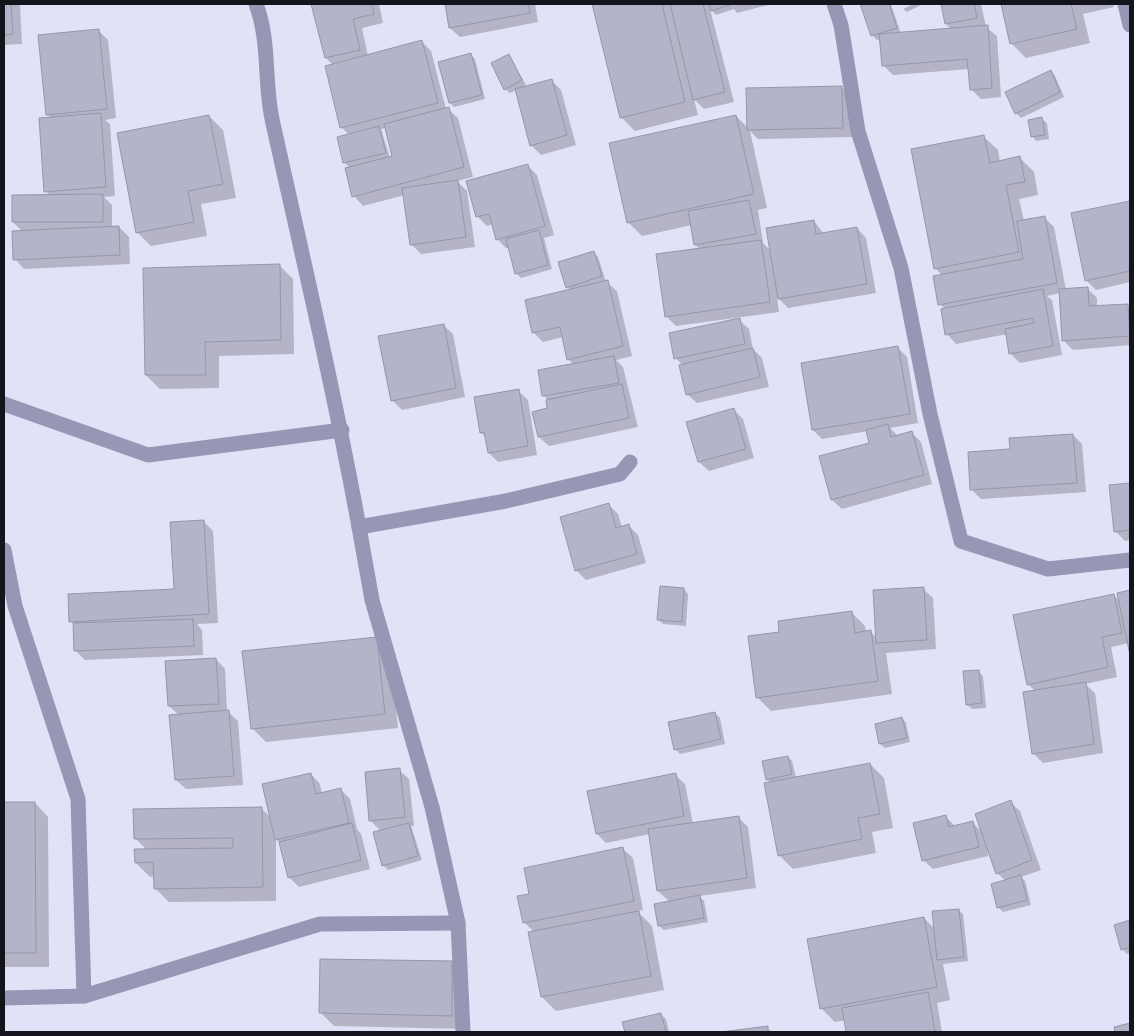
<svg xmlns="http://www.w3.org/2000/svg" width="1134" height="1036" viewBox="0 0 1134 1036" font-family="Barlow,sans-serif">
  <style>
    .shadow { fill: #0003; fill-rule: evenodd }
    .building { fill: #b3b3c9; stroke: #9596ab }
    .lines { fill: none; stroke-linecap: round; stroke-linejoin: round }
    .minor { stroke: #9697b4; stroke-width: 15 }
  </style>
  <rect width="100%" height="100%" fill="#e1e1f8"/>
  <g class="shadow">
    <path d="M4 4H20L22 44 4 45Z"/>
    <path d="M313 4H379L383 23 362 28 368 56 422 42 431 51 446 109H448L458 118 473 177 457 181 467 191 475 247 421 254 412 245 405 195 363 206 354 196 350 168 345 163 338 138 349 135 341 127 333 65 326 58ZM386 128 393 157 390 158 381 129Z"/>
    <path d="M446 4H535L538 22 460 37 450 28Z"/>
    <path d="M594 4H767L768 5 737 13 734 9 716 15 710 9 734 102 704 109 694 99 698 115 635 131 621 117Z"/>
    <path d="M862 4H891L901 34 952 30 946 24 942 4H981L986 27 997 36 1001 97 981 99 971 89 969 69 893 75 883 65 881 39 877 40 872 35Z"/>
    <path d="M913 4H923L907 12 903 9Z"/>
    <path d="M1002 4H1113L1114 7 1083 14 1090 43 1026 58 1012 44Z"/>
    <path d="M98 30 108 40 116 118 105 120 110 124 115 196 104 197 112 205V227H119L129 237 130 264 24 269 15 259 23 232 13 222 51 196 46 191 51 118 48 115Z"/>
    <path d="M471 55 475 59 485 99 454 107 450 103Z"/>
    <path d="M509 55 526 85 521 88 552 81 561 90 576 145 541 155 531 145 516 90 510 93 505 89Z"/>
    <path d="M1050 71 1055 76 1064 97 1021 118 1016 113Z"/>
    <path d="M841 87 851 96 852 137 758 139 750 131 767 208 758 210 763 243 771 251 814 221 824 234 857 228 866 238 876 293 788 308 777 297 779 312 676 326 666 316 700 249 695 245 692 225 642 236 628 222 736 116 748 128Z"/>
    <path d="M209 116 223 130 236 198 201 204 207 236 151 246 137 232Z"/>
    <path d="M1042 119 1047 123 1049 139 1036 141 1032 136Z"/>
    <path d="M984 137 998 150 1000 162 1020 158 1034 172 1038 195 1019 199 1024 221 1044 217 1054 227 1066 290 1087 288 1097 298V307L1127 305 1130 308V345L1073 350 1063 340 1060 293 1047 296 1052 300 1062 355 1020 363 1010 353 1007 334 956 344 947 334 945 309 940 304 942 275 935 268Z"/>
    <path d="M527 165 537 175 554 235 544 238 552 269 521 278 516 273 509 248H506L497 239 493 224 487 226 477 216Z"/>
    <path d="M1130 202V282L1096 290 1086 280 1073 214Z"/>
    <path d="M593 252 598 257 606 282 617 291 632 356 616 360 623 367 638 427 549 446 539 437 549 409V401L544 396 574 365 568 359 563 337 543 342 533 332 570 291 560 263Z"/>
    <path d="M279 265 293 279 294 354 219 356V388L160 389 146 375Z"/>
    <path d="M739 320 749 329 753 349 762 358 769 387 697 403 687 394 683 366 676 358Z"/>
    <path d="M443 325 453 334 465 397 402 410 392 400Z"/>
    <path d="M898 348 907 357 918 423 890 428 898 436 911 432 921 442 932 484 842 509 832 500 820 457 871 444 868 431 822 439 813 430Z"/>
    <path d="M518 391 528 400 537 455 498 462 489 453 486 437 481 433 476 398Z"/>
    <path d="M733 409 743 419 754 458 709 471 699 462 688 423Z"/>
    <path d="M1073 435 1082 444 1086 492 981 499 972 490Z"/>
    <path d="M1130 484V540L1125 541 1115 531 1111 486Z"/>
    <path d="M608 504 618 514 622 527 628 525 638 535 646 563 586 580 576 570Z"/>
    <path d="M203 521 213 531 218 623 197 624 202 630 203 655 85 660 75 650V625L71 621 175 590Z"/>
    <path d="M684 589 688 594 686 626 663 624 659 620Z"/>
    <path d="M923 589 933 598 936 649 886 653 892 694 771 711 757 697 781 633 851 612 865 626 866 632H871L877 638Z"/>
    <path d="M1130 591V649L1129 643 1111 647 1117 677 1085 684 1095 693 1103 753 1043 763 1033 753 1035 691 1028 684 1114 595 1120 602 1119 594Z"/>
    <path d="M376 638 390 652 398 728 266 742 252 728Z"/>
    <path d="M216 659 225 669 227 711 238 721 243 785 186 789 176 780 179 715 169 706Z"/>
    <path d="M978 671 983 676 986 708 972 709 967 705Z"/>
    <path d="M715 713 720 718 725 744 680 754 675 749Z"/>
    <path d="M902 718 906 723 910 742 885 748 880 744 876 724Z"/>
    <path d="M788 757 792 761 796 778 870 764 884 778 893 828 872 832 876 853 793 869 779 855 771 783 767 779Z"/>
    <path d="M399 770 409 779 414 826H411L422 860 388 870 383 865 381 831 370 820Z"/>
    <path d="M311 774 320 784 322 794 341 790 350 799 357 829 361 834 370 869 299 887 289 877 281 844 276 839V901L169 902 155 888V876L150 877 136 863 147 850 136 839 261 808 271 818Z"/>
    <path d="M675 775 685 784 693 824 738 817 748 827 756 888 699 896 704 901 708 922 664 930 659 926 670 902 658 891 650 834 606 843 597 834 588 792Z"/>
    <path d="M1010 802 1020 811 1041 870 1021 877 1025 881 1031 905 1003 912 999 908 992 885 1006 881 997 873 987 844 988 856 933 869 923 860 945 816 955 826 972 822 982 832Z"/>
    <path d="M4 803H35L48 817 49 967H4Z"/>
    <path d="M623 849 633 858 643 910 637 911 652 926 664 990 556 1011 542 997 534 932 524 922 530 895Z"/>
    <path d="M958 910 963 914 968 961 943 964 950 1000 937 1003 942 1032H848L846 1020 835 1022 821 1008 924 918 935 929Z"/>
    <path d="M1130 922V953L1127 954 1122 949 1115 926Z"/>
    <path d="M452 962 466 976 465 1029 334 1026 320 1012Z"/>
    <path d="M661 1015 666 1019 669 1032H626L624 1023Z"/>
    <path d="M767 1028 772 1032H730Z"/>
  </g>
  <g class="building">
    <path d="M4 4H11L13 34 4 35Z"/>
    <path d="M311 4H372L374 14 353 19 360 50 325 58Z"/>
    <path d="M445 4H528L530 13 449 28Z"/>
    <path d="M592 4H662L685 102 620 118Z"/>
    <path d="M670 4H703L725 92 693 100Z"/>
    <path d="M709 4H730V5L711 11Z"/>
    <path d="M860 4H889L897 28 871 36Z"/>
    <path d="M941 4H974L977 18 945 24Z"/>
    <path d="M1001 4H1071L1077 29 1010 44Z"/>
    <path d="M988 25 992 88 970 90 967 59 882 66 879 34Z"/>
    <path d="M99 29 107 109 46 115 38 35Z"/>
    <path d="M422 40 438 103 340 128 325 66Z"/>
    <path d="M471 53 482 95 449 103 438 62Z"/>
    <path d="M509 54 522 80 504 90 491 63Z"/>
    <path d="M1051 70 1060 92 1015 114 1005 92Z"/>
    <path d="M552 79 567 135 530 146 515 89Z"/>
    <path d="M842 86 843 128 747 130 746 88Z"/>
    <path d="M449 107 464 167 352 197 345 168 392 156 384 124Z"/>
    <path d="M101 113 106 187 44 192 39 118Z"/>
    <path d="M209 115 223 184 188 191 194 222 136 233 117 133Z"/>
    <path d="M736 115 754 194 627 223 609 143Z"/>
    <path d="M1042 117 1045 135 1031 137 1028 120Z"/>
    <path d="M379 126 386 153 343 163 337 137Z"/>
    <path d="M984 135 990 163 1020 156 1025 182 1006 185 1019 252 934 269 911 149Z"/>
    <path d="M528 164 545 226 496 240 489 214 476 217 466 181Z"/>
    <path d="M458 180 466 237 410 245 402 188Z"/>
    <path d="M103 194V222H12V195Z"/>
    <path d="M749 200 756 234 694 245 688 211Z"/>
    <path d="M1130 201V271L1085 281 1071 213Z"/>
    <path d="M1045 216 1057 283 938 305 933 276 1023 259 1017 221Z"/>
    <path d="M814 220 816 234 857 227 867 284 778 299 766 228Z"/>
    <path d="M119 226 120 255 13 260 12 231Z"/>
    <path d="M539 230 548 265 515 274 506 239Z"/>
    <path d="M761 240 770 302 665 317 656 254Z"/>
    <path d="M594 251 602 276 566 288 558 262Z"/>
    <path d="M280 264 281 340 205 342 206 375H145L143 268Z"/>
    <path d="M608 280 623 346 567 360 560 327 532 333 525 300Z"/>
    <path d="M1088 287 1089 306 1128 304 1130 336 1062 341 1059 289Z"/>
    <path d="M1043 289 1053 346 1009 354 1005 329 1034 323 1033 318 945 335 941 309Z"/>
    <path d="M740 318 745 344 674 359 669 333Z"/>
    <path d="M444 324 456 388 391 401 378 336Z"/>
    <path d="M898 346 910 414 812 430 801 363Z"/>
    <path d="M753 348 760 377 686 395 679 365Z"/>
    <path d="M614 356 619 383 542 396 538 370Z"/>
    <path d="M622 384 629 418 538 437 532 412 547 408 546 400Z"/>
    <path d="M519 389 528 446 488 453 484 432 480 433 474 397Z"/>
    <path d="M734 408 746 449 698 462 686 422Z"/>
    <path d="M888 424 891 437 912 431 924 475 831 500 819 456 869 443 866 430Z"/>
    <path d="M1073 434 1077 483 970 490 968 452 1010 449 1009 438Z"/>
    <path d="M1130 483V530L1114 532 1109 485Z"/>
    <path d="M609 503 616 528 629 524 637 554 575 571 560 517Z"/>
    <path d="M204 520 209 614 69 622 68 594 174 589 170 522Z"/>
    <path d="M660 586 684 588 682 622 657 620Z"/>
    <path d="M924 587 927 640 876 643 873 590Z"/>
    <path d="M1130 590V655L1117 593Z"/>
    <path d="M1114 594 1122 633 1102 637 1108 667 1027 685 1013 615Z"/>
    <path d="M852 611 855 633 871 630 878 681 756 698 748 636 779 632 778 621Z"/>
    <path d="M193 619 194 646 74 651 73 623Z"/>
    <path d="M377 637 385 714 251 729 242 651Z"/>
    <path d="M216 658 219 704 168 706 165 661Z"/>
    <path d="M979 670 982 703 966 705 963 671Z"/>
    <path d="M1086 682 1094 744 1032 754 1023 692Z"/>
    <path d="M229 710 234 776 175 780 169 715Z"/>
    <path d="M715 712 721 739 674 750 668 722Z"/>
    <path d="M902 717 907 738 879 744 875 724Z"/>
    <path d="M788 756 792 774 766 780 762 761Z"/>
    <path d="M870 763 880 814 858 818 862 839 778 856 764 783Z"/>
    <path d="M400 768 405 817 369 821 365 772Z"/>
    <path d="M311 773 316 794 341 788 349 823 275 840 262 784Z"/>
    <path d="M676 773 684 816 596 834 587 791Z"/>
    <path d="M1011 800 1032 860 996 874 975 814Z"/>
    <path d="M4 802H35L36 953H4Z"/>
    <path d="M262 807 263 887 154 889 153 862 135 863 134 849 233 848V838L134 839 133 809Z"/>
    <path d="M946 815 949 827 973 821 979 847 922 861 913 823Z"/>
    <path d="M739 816 747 878 657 891 648 829Z"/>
    <path d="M352 823 361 860 288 878 279 842Z"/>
    <path d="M409 823 418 856 382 866 373 832Z"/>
    <path d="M623 847 634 901 523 923 517 896 529 894 524 868Z"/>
    <path d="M1021 875 1027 900 997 908 991 884Z"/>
    <path d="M700 895 704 918 658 926 654 904Z"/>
    <path d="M959 909 964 957 937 960 932 911Z"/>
    <path d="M639 911 651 976 541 997 528 932Z"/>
    <path d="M924 917 937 987 820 1009 807 939Z"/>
    <path d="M1130 920V947L1121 950 1114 925Z"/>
    <path d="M320 959 452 961V1016L319 1013Z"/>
    <path d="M928 992 935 1032H846L842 1008Z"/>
    <path d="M661 1013 666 1032H625L622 1022Z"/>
    <path d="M1130 1023V1032H1115L1114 1027Z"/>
    <path d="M768 1026V1032H721Z"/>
  </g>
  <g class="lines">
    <g class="minor">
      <path d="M256 4C270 41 264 81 272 119 302 255 334 390 359 527"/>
      <path d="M834 4 841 25 858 131 901 268 930 414 961 541 1048 569 1130 560"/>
      <path d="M1125 4 1130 25"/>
      <path d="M4 404 148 455 342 430"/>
      <path d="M4 550 15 606 78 799 84 996"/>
      <path d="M4 998 84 996 320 924 458 923"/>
      <path d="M463 1032 458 923 432 807 372 600 359 527 506 501 620 474 630 462"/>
    </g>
  </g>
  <rect width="1134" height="1036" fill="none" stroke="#14151c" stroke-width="10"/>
</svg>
